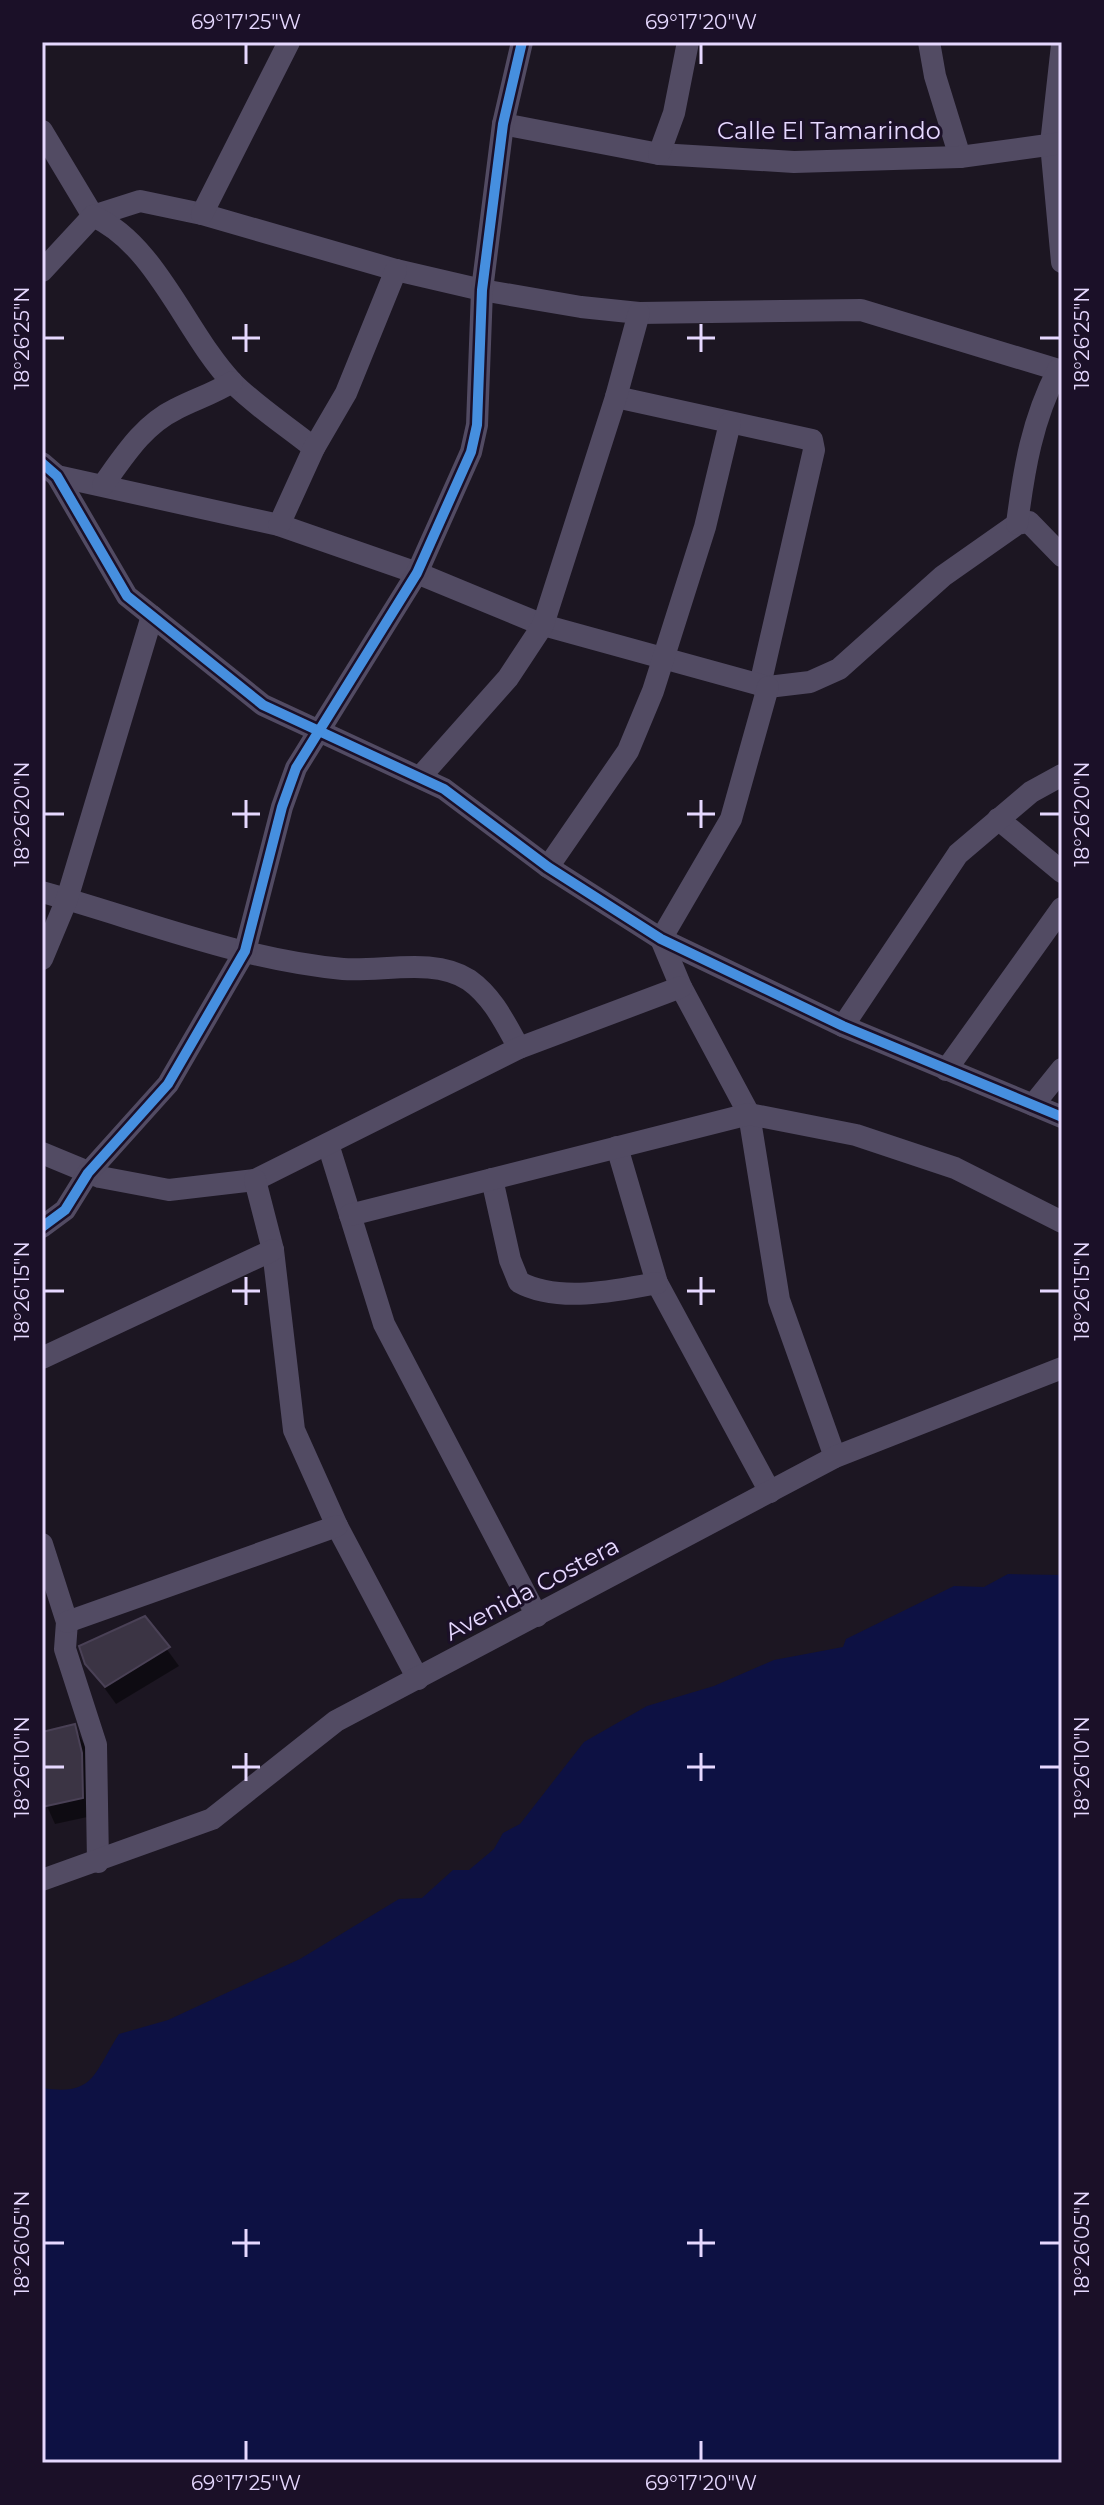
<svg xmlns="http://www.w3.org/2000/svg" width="1104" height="2505" viewBox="0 0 1104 2505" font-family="Montserrat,sans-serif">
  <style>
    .water { fill: #0d1143 }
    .shadow { fill: #0007 }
    .building { fill: #3b3444; stroke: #4a4156; stroke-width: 2 }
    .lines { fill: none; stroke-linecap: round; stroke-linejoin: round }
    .minor { stroke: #524b63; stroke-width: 22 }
    .cycleway-casing { stroke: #1b1028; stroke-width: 15 }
    .cycleway { stroke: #468fdf; stroke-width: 10 }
    .ticks { fill: none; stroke: #e6d8ff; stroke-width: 3 }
    .labels { text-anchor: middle; stroke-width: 6; stroke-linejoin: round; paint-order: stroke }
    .street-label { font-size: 24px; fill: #e6d8ff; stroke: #1b1028 }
    .neatline { fill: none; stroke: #e6d8ff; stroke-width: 3 }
    .ticks-label { font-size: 20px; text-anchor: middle; fill: #e6d8ff }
  </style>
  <rect width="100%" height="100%" fill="#1c1622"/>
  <path class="water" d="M1008 1574 1062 1575V2463H42V2088C95 2096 93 2074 119 2034L168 2020 300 1959 399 1899 422 1898 453 1870H469L494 1849 503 1833 520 1824 584 1742 647 1706 714 1686 774 1660 843 1647 846 1639 954 1586 984 1587Z"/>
  <g class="shadow">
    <path d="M144 1618 179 1666 116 1704 87 1664Z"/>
    <path d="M74 1726 84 1744 91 1773 92 1816 55 1824 42 1795V1734Z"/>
  </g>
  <g class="building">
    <path d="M145 1616 170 1647 105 1687 85 1664 79 1646Z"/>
    <path d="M75 1724 82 1753 83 1798 42 1807V1732Z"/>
  </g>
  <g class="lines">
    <g class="minor">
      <path d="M929 42 935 76 960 157"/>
      <path d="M1062 45 1051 144 1062 262"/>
      <path d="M503 124 659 154 794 162 960 157 1062 143"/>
      <path d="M42 131 93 216 140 201 202 214 396 270 482 290 581 307 639 313 861 310 1062 371"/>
      <path d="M659 154 674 113 688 42"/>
      <path d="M202 214 289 42"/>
      <path d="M42 271 93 216C157 245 186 334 233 383 257 407 288 427 314 448"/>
      <path d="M616 397 812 440 814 450 760 685"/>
      <path d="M42 463 57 476 127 596 263 705 444 789 548 867 661 939 843 1026 1062 1117"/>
      <path d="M57 476 279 525 417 573 543 625 768 687 810 682 839 669 943 576 1017 524 1029 522 1062 556"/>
      <path d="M103 485C124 456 143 425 176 409 195 399 213 394 232 382"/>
      <path d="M1017 524C1024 469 1032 420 1058 370"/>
      <path d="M279 525 314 448 346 393 396 270"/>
      <path d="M768 687 731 819 661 939 681 987 749 1114 779 1300 835 1457"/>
      <path d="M421 776 508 678 543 625 616 397 639 313"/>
      <path d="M998 819 1062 872"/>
      <path d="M548 867 628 751 653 691 705 527 730 423"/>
      <path d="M42 892C140 919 241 960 343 969 382 972 434 957 469 980 493 997 505 1023 519 1048"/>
      <path d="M42 959 67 899 152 616"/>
      <path d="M843 1026 958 854 1031 792 1062 775"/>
      <path d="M946 1070 1062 908"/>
      <path d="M1033 1105 1062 1069"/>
      <path d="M328 1144 384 1324 537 1616"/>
      <path d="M617 1147 657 1283 770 1492"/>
      <path d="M42 1153 100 1177 169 1190 255 1180 519 1048 681 987"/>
      <path d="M492 1179 510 1260 519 1282C557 1303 616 1291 657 1283"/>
      <path d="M255 1180 273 1250 294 1430 337 1526 418 1679"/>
      <path d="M350 1215 749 1114 856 1135 955 1168 1062 1222"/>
      <path d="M42 1227 65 1210 88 1173 168 1084 245 951 282 807 296 768 417 573 471 452 477 425 482 290 503 124 522 42"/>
      <path d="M42 1358 273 1250"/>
      <path d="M42 1544 67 1622 65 1649 96 1745 98 1862"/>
      <path d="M67 1622 337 1526"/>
      <path d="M42 1880 212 1819 336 1721 835 1457 1062 1368"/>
    </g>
    <defs>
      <g id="cycleway">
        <path d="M42 463 57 476 127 596 263 705 444 789 548 867 661 939 843 1026 1062 1117"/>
        <path d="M42 1227 65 1210 88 1173 168 1084 245 951 282 807 296 768 417 573 471 452 477 425 482 290 503 124 522 42"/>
      </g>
    </defs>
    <use href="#cycleway" class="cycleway-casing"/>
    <use href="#cycleway" class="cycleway"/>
  </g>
  <path class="ticks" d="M246 44V64M701 44V64M246 324V352M701 324V352M44 338H64M232 338H260M687 338H715M1040 338H1060M246 800V828M701 800V828M44 814H64M232 814H260M687 814H715M1040 814H1060M246 1277V1305M701 1277V1305M44 1291H64M232 1291H260M687 1291H715M1040 1291H1060M246 1753V1781M701 1753V1781M44 1767H64M232 1767H260M687 1767H715M1040 1767H1060M246 2229V2257M701 2229V2257M44 2243H64M232 2243H260M687 2243H715M1040 2243H1060M246 2441V2461M701 2441V2461"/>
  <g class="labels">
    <g class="street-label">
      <text x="829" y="139">Calle El Tamarindo</text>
      <text transform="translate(532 1589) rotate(-28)" y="8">Avenida Costera</text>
    </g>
  </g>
  <rect width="1104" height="2505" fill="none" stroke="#1b1028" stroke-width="88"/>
  <rect x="44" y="44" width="1016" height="2417" class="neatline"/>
  <g class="ticks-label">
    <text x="246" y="29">69°17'25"W</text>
    <text x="701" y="29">69°17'20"W</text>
    <text transform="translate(22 338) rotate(-90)" y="7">18°26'25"N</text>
    <text transform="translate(1082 338) rotate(-90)" y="7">18°26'25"N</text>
    <text transform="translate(22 814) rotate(-90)" y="7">18°26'20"N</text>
    <text transform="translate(1082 814) rotate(-90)" y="7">18°26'20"N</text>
    <text transform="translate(22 1291) rotate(-90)" y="7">18°26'15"N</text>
    <text transform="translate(1082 1291) rotate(-90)" y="7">18°26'15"N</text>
    <text transform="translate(22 1767) rotate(-90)" y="7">18°26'10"N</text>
    <text transform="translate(1082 1767) rotate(-90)" y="7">18°26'10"N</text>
    <text transform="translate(22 2243) rotate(-90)" y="7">18°26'05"N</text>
    <text transform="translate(1082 2243) rotate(-90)" y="7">18°26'05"N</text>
    <text x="246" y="2490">69°17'25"W</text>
    <text x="701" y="2490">69°17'20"W</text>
  </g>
</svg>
